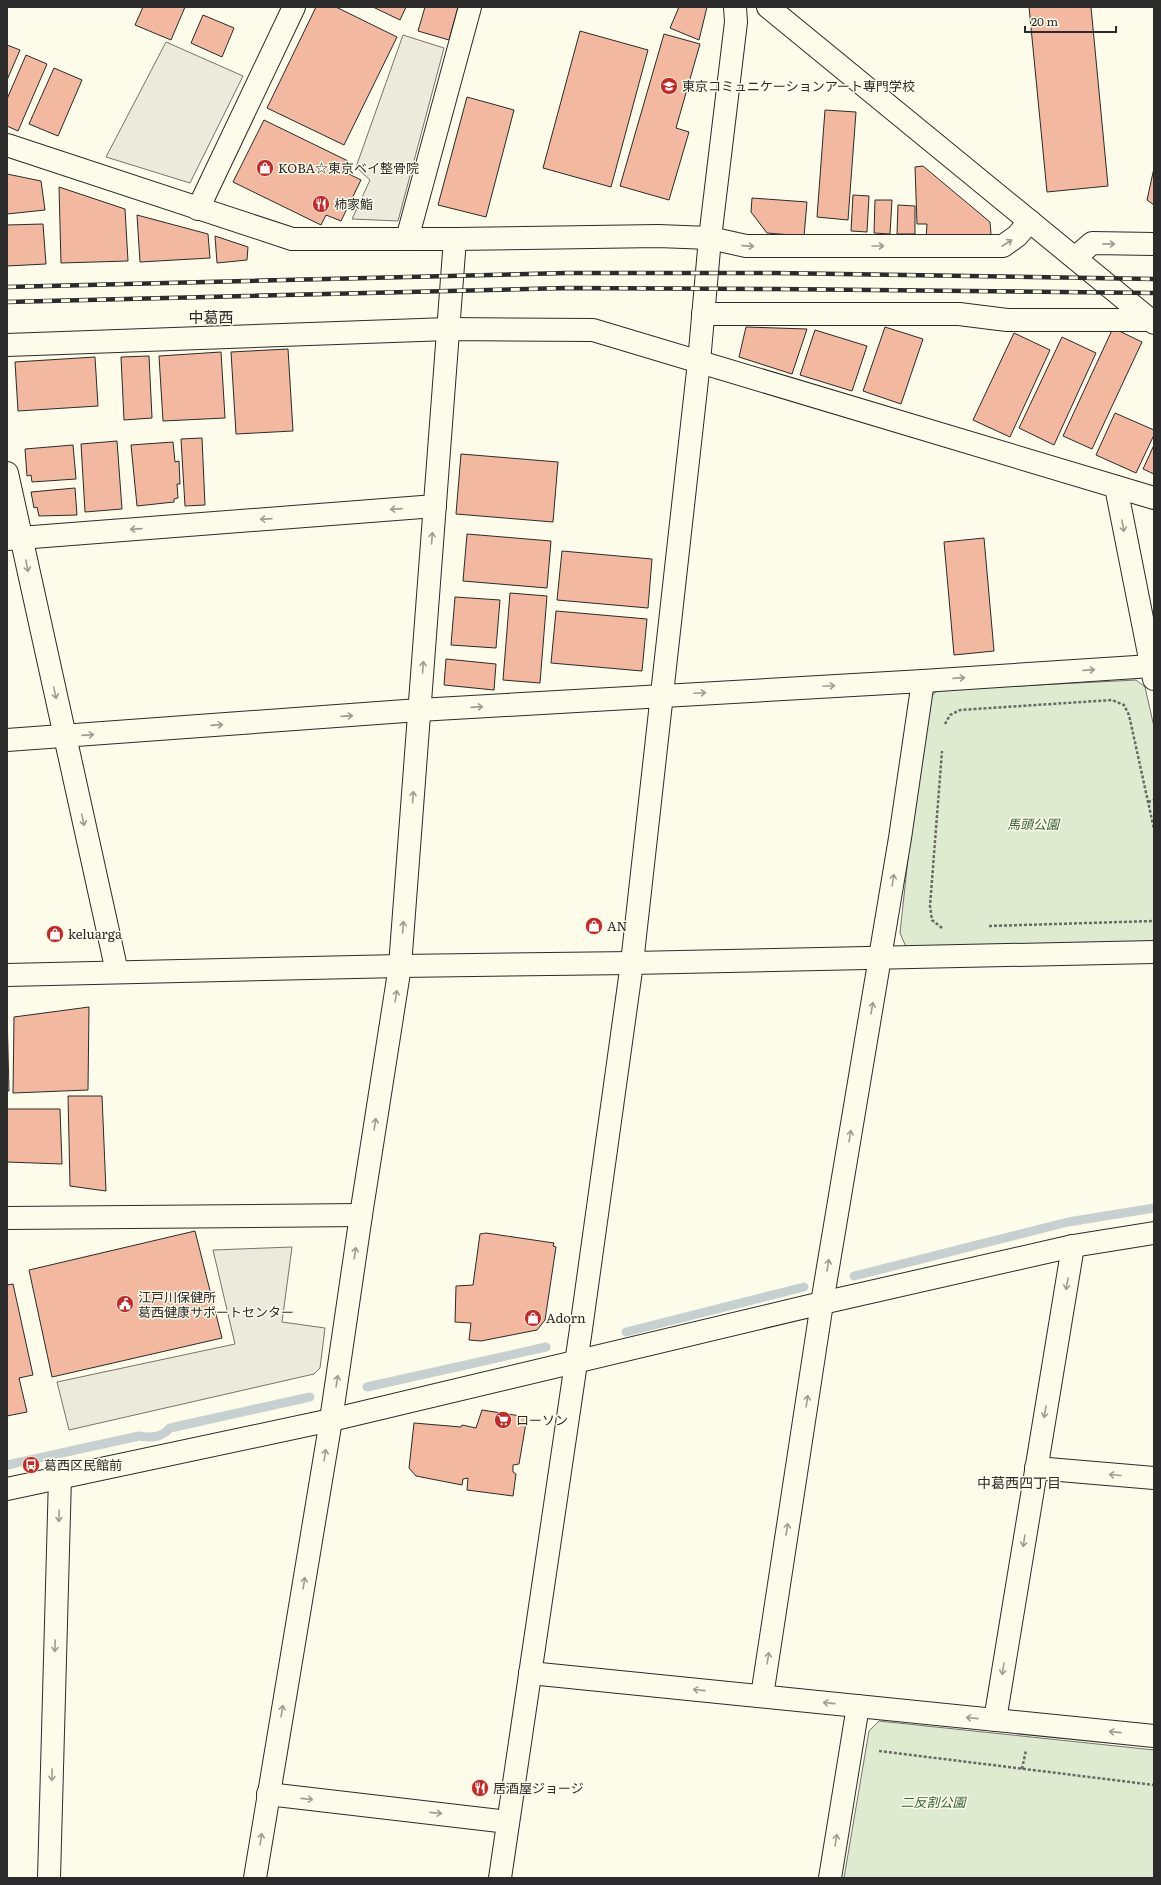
<svg xmlns="http://www.w3.org/2000/svg" width="1161" height="1885" viewBox="0 0 1161 1885" font-family="Literata,'Noto Sans JP',serif">
  <style>
    .green { fill: #deebd1; stroke: #74746e }
    .parking { fill: #eceadb; stroke: #74746e }
    .lines { fill: none; stroke-linecap: round; stroke-linejoin: round }
    .stream { stroke: #c7d0d0; stroke-width: 9 }
    .building { fill: #f2b8a0; stroke: #2b2b2b }
    .minor-casing { stroke: #2b2b2b; stroke-width: 24 }
    .path { stroke: #6a6964; stroke-width: 2.5; stroke-dasharray: 3 2; stroke-linecap: butt }
    .minor { stroke: #fdfbea; stroke-width: 22 }
    .rail-casing { stroke: #2b2b2b; stroke-width: 4.5 }
    .rail { stroke: #fdfbea; stroke-width: 3; stroke-dasharray: 9; stroke-linecap: butt }
    .oneway { stroke: #9e9d94 }
    .labels { text-anchor: middle; stroke-width: 3; stroke-linejoin: round; paint-order: stroke }
    .poi-label { font-size: 13px; fill: #2b2b2b; stroke: #fdfbea; text-anchor: start }
    .park-label { font-size: 13px; font-style: italic; fill: #34623c; stroke: #fdfbea }
    .neighbourhood-label { font-size: 14px; fill: #2b2b2b; stroke: #fdfbea }
    .quarter-label { font-size: 15px; fill: #2b2b2b; stroke: #fdfbea }
  </style>
  <rect width="100%" height="100%" fill="#fdfbea"/>
  <g class="green">
    <path d="M1136 680 1145 687 1154 727V943L906 947 900 933 925 700 939 690Z"/>
    <path d="M879 1721 1154 1750V1878H844L869 1731Z"/>
  </g>
  <g class="parking">
    <path d="M403 35 444 48 398 221 352 219 370 180 356 167Z"/>
    <path d="M166 42 243 76 190 183 106 157Z"/>
    <path d="M292 1247 282 1322 325 1328 320 1368 314 1374 69 1430 57 1382 235 1344 213 1250Z"/>
  </g>
  <g class="lines">
    <g class="stream">
      <path d="M854 1276 1068 1222 1154 1208"/>
      <path d="M626 1332 804 1287"/>
      <path d="M367 1387 546 1347"/>
      <path d="M7 1465 139 1436C151 1438 161 1438 170 1428L310 1397"/>
    </g>
  </g>
  <g class="building">
    <path d="M143 7H185L171 40 135 25Z"/>
    <path d="M316 7H336L397 37 344 145 267 108Z"/>
    <path d="M373 7H406L400 20Z"/>
    <path d="M425 7H458L449 40 418 31Z"/>
    <path d="M679 7H707L699 40 670 28Z"/>
    <path d="M1029 7H1091L1108 186 1047 192Z"/>
    <path d="M203 15 234 28 222 57 191 43Z"/>
    <path d="M580 31 648 50 611 187 543 168Z"/>
    <path d="M664 34 700 44 676 128 689 132 669 200 620 186Z"/>
    <path d="M7 45 20 50 7 80Z"/>
    <path d="M26 55 47 64 18 131 7 126V99Z"/>
    <path d="M54 68 82 80 58 136 29 124Z"/>
    <path d="M467 97 514 110 486 217 438 205Z"/>
    <path d="M825 110 856 112 848 220 817 217Z"/>
    <path d="M264 120 348 161 343 171 361 180 341 221 326 215 321 225 233 182Z"/>
    <path d="M923 166 990 222 991 234 986 239 926 238 927 224H917L915 167Z"/>
    <path d="M1154 168V205L1147 200Z"/>
    <path d="M7 174 41 181 45 210 7 214Z"/>
    <path d="M59 187 125 209 128 261 61 263Z"/>
    <path d="M853 195 869 196 867 232 851 231Z"/>
    <path d="M752 198 807 202 804 236 767 233 751 212Z"/>
    <path d="M875 200H892L890 234 874 233Z"/>
    <path d="M898 205 915 206V234H897Z"/>
    <path d="M137 215 208 234 210 258 140 262Z"/>
    <path d="M43 224 46 264 7 266V225Z"/>
    <path d="M215 236 248 247 247 260 217 263Z"/>
    <path d="M746 327 807 329 792 374 739 357Z"/>
    <path d="M885 327 923 339 901 404 863 391Z"/>
    <path d="M1113 328 1142 342 1092 449 1063 436Z"/>
    <path d="M815 330 867 346 852 391 800 375Z"/>
    <path d="M1014 333 1050 350 1010 437 973 420Z"/>
    <path d="M1062 337 1096 353 1054 445 1019 428Z"/>
    <path d="M288 349 293 431 236 434 231 352Z"/>
    <path d="M221 352 225 418 163 421 159 356Z"/>
    <path d="M149 356 152 418 124 420 121 357Z"/>
    <path d="M95 357 98 406 18 411 15 362Z"/>
    <path d="M1115 413 1154 430V435L1136 473 1096 455Z"/>
    <path d="M202 438 205 505 185 506 181 439Z"/>
    <path d="M117 441 122 509 85 512 81 444Z"/>
    <path d="M173 442 175 462 179 461 180 484H177L178 498 174 499V502L137 506 131 445Z"/>
    <path d="M73 445 76 479 32 482 31 475 27 476 25 449Z"/>
    <path d="M1154 445V474L1143 469Z"/>
    <path d="M461 454 558 462 553 522 456 514Z"/>
    <path d="M75 488 77 515 39 516 37 507 34 508 31 492Z"/>
    <path d="M467 534 551 541 547 588 463 581Z"/>
    <path d="M984 538 994 651 954 655 944 542Z"/>
    <path d="M562 551 652 559 648 608 557 600Z"/>
    <path d="M510 593 547 596 540 683 503 680Z"/>
    <path d="M455 597 500 600 496 648 451 645Z"/>
    <path d="M556 611 647 619 642 671 551 663Z"/>
    <path d="M446 659 496 664 494 690 444 685Z"/>
    <path d="M89 1007 88 1090 13 1093 14 1017Z"/>
    <path d="M7 1012 9 1091H7Z"/>
    <path d="M68 1096H102L106 1191 70 1186Z"/>
    <path d="M7 1109H60L62 1164 7 1162Z"/>
    <path d="M195 1231 222 1338 52 1377 29 1270Z"/>
    <path d="M486 1233 554 1243 553 1246 556 1247 545 1320 537 1330 481 1341 469 1340 471 1323 455 1322 456 1286 473 1285 480 1234Z"/>
    <path d="M13 1284 33 1375 19 1378 27 1412 7 1416V1285Z"/>
    <path d="M482 1410 527 1417 519 1464 513 1465V1472L516 1474 513 1496 467 1490 468 1478 463 1479 462 1485 416 1476 409 1468 414 1423 461 1427 462 1425 476 1428Z"/>
  </g>
  <g class="lines">
    <defs>
      <g id="minor">
        <path d="M768 7 1154 323"/>
        <path d="M7 145 292 239H455L658 236 710 238 746 246H1003L1017 236 1030 221"/>
        <path d="M198 209 294 7"/>
        <path d="M407 239 470 7"/>
        <path d="M1075 258 1092 243 1154 244"/>
        <path d="M703 314H959L1007 320H1154"/>
        <path d="M7 345 448 329 593 330 1154 498"/>
        <path d="M7 473 117 972"/>
        <path d="M1116 487 1154 679"/>
        <path d="M7 539 435 506"/>
        <path d="M7 740 419 710 923 681 1151 666"/>
        <path d="M7 975 400 966 632 963 1154 952"/>
        <path d="M7 1218 361 1215"/>
        <path d="M1036 1468 1154 1478"/>
        <path d="M7 1489 331 1420 822 1303 1073 1246 1154 1233"/>
        <path d="M530 1673 1154 1736"/>
        <path d="M762 1696 822 1303 900 838 923 681"/>
        <path d="M995 1720 1073 1246"/>
        <path d="M268 1794 508 1822"/>
        <path d="M49 1878 60 1477"/>
        <path d="M255 1878 331 1420 361 1215 400 966 455 239"/>
        <path d="M500 1878 581 1329 632 963 699 362 710 238 736 22 735 7"/>
        <path d="M830 1878 858 1706"/>
      </g>
    </defs>
    <use href="#minor" class="minor-casing"/>
    <g class="path">
      <path d="M945 724 950 715 960 710 1112 700 1124 705 1129 715 1154 829"/>
      <path d="M1148 802 1154 800"/>
      <path d="M989 926 1154 921"/>
      <path d="M942 928 932 920 930 906 942 751"/>
      <path d="M879 1751 1154 1785"/>
      <path d="M1022 1769 1026 1750"/>
    </g>
    <use href="#minor" class="minor"/>
    <defs>
      <g id="rail">
        <path d="M7 287 566 273H776L1154 279"/>
        <path d="M7 302 566 288 776 289 1154 293"/>
      </g>
    </defs>
    <use href="#rail" class="rail-casing"/>
    <use href="#rail" class="rail"/>
  </g>
  <defs><path id="oneway-shaft" d="M-6 0H5M1.5-3L5.5 0L1.5 3" fill="none" stroke-width="1.6" stroke-linecap="round" stroke-linejoin="round"/></defs>
  <g class="oneway">
    <use href="#oneway-shaft" transform="translate(1007 243) rotate(-33)"/>
    <use href="#oneway-shaft" transform="translate(1109 244) rotate(1)"/>
    <use href="#oneway-shaft" transform="translate(748 246) rotate(4)"/>
    <use href="#oneway-shaft" transform="translate(878 246)"/>
    <use href="#oneway-shaft" transform="translate(396 509) rotate(176)"/>
    <use href="#oneway-shaft" transform="translate(266 519) rotate(176)"/>
    <use href="#oneway-shaft" transform="translate(1123 526) rotate(79)"/>
    <use href="#oneway-shaft" transform="translate(136 529) rotate(176)"/>
    <use href="#oneway-shaft" transform="translate(432 538) rotate(-86)"/>
    <use href="#oneway-shaft" transform="translate(27 566) rotate(78)"/>
    <use href="#oneway-shaft" transform="translate(423 667) rotate(-86)"/>
    <use href="#oneway-shaft" transform="translate(1089 670) rotate(-4)"/>
    <use href="#oneway-shaft" transform="translate(959 678) rotate(-4)"/>
    <use href="#oneway-shaft" transform="translate(829 686) rotate(-3)"/>
    <use href="#oneway-shaft" transform="translate(55 693) rotate(78)"/>
    <use href="#oneway-shaft" transform="translate(700 693) rotate(-3)"/>
    <use href="#oneway-shaft" transform="translate(477 707) rotate(-4)"/>
    <use href="#oneway-shaft" transform="translate(347 716) rotate(-4)"/>
    <use href="#oneway-shaft" transform="translate(217 725) rotate(-4)"/>
    <use href="#oneway-shaft" transform="translate(88 735) rotate(-4)"/>
    <use href="#oneway-shaft" transform="translate(413 797) rotate(-86)"/>
    <use href="#oneway-shaft" transform="translate(83 820) rotate(78)"/>
    <use href="#oneway-shaft" transform="translate(893 880) rotate(-81)"/>
    <use href="#oneway-shaft" transform="translate(403 927) rotate(-86)"/>
    <use href="#oneway-shaft" transform="translate(396 996) rotate(-81)"/>
    <use href="#oneway-shaft" transform="translate(872 1008) rotate(-80)"/>
    <use href="#oneway-shaft" transform="translate(375 1124) rotate(-81)"/>
    <use href="#oneway-shaft" transform="translate(850 1136) rotate(-80)"/>
    <use href="#oneway-shaft" transform="translate(355 1253) rotate(-82)"/>
    <use href="#oneway-shaft" transform="translate(828 1265) rotate(-80)"/>
    <use href="#oneway-shaft" transform="translate(1067 1284) rotate(100)"/>
    <use href="#oneway-shaft" transform="translate(337 1381) rotate(-81)"/>
    <use href="#oneway-shaft" transform="translate(807 1401) rotate(-81)"/>
    <use href="#oneway-shaft" transform="translate(1045 1412) rotate(100)"/>
    <use href="#oneway-shaft" transform="translate(325 1455) rotate(-81)"/>
    <use href="#oneway-shaft" transform="translate(1115 1475) rotate(-175)"/>
    <use href="#oneway-shaft" transform="translate(59 1516) rotate(92)"/>
    <use href="#oneway-shaft" transform="translate(787 1529) rotate(-81)"/>
    <use href="#oneway-shaft" transform="translate(1024 1541) rotate(99)"/>
    <use href="#oneway-shaft" transform="translate(304 1583) rotate(-81)"/>
    <use href="#oneway-shaft" transform="translate(55 1646) rotate(92)"/>
    <use href="#oneway-shaft" transform="translate(768 1658) rotate(-81)"/>
    <use href="#oneway-shaft" transform="translate(1003 1669) rotate(99)"/>
    <use href="#oneway-shaft" transform="translate(699 1690) rotate(-174)"/>
    <use href="#oneway-shaft" transform="translate(829 1703) rotate(-174)"/>
    <use href="#oneway-shaft" transform="translate(282 1711) rotate(-81)"/>
    <use href="#oneway-shaft" transform="translate(972 1718) rotate(-174)"/>
    <use href="#oneway-shaft" transform="translate(1115 1732) rotate(-174)"/>
    <use href="#oneway-shaft" transform="translate(52 1775) rotate(92)"/>
    <use href="#oneway-shaft" transform="translate(307 1799) rotate(6)"/>
    <use href="#oneway-shaft" transform="translate(436 1813) rotate(6)"/>
    <use href="#oneway-shaft" transform="translate(261 1839) rotate(-81)"/>
    <use href="#oneway-shaft" transform="translate(836 1840) rotate(-81)"/>
  </g>
  <defs>
    <symbol id="university-disc" viewBox="-11 -11 22 22"><circle r="9.5" fill="#c62828" stroke="#fdfbea"/><path d="M0-5L7-2L0 1L-7-2ZM-4 1L0 2.5L4 1V4Q0 6-4 4Z" fill="#fff"/></symbol>
    <symbol id="shop-disc" viewBox="-11 -11 22 22"><circle r="9.5" fill="#c62828" stroke="#fdfbea"/><path d="M-5-2.5h2.3a2.7 3.5 0 0 1 5.4 0H5L5.5 6h-11ZM-1.5-2.5h3a1.5 2.3 0 0 0-3 0Z" fill="#fff"/></symbol>
    <symbol id="restaurant-disc" viewBox="-11 -11 22 22"><circle r="9.5" fill="#c62828" stroke="#fdfbea"/><path d="M-5-6h1v4h1v-4h1v4h1v-4h1v5L-1.5 .5V6h-2V.5L-5-1ZM5-6V6H3V1.5H1.5Q1.5-4 5-6Z" fill="#fff"/></symbol>
    <symbol id="civic-disc" viewBox="-11 -11 22 22"><circle r="9.5" fill="#c62828" stroke="#fdfbea"/><path d="M-.6-6.5H3V-4.5H.6V-3L4-1V1h2V6H-6V1h2V-1L-.6-3ZM-1.2 2.5V6h2.4V2.5Z" fill="#fff"/></symbol>
    <symbol id="supermarket-disc" viewBox="-11 -11 22 22"><circle r="9.5" fill="#c62828" stroke="#fdfbea"/><path d="M-6-5.5h2.5l.6 2H6L4.5 2H-2.5L-4.4-4H-6ZM-1.5 3.2a1.3 1.3 0 1 0 .1 0ZM3 3.2a1.3 1.3 0 1 0 .1 0Z" fill="#fff"/></symbol>
    <symbol id="bus-disc" viewBox="-11 -11 22 22"><circle r="9.5" fill="#c62828" stroke="#fdfbea"/><path d="M-5-6H5V4H4V6H2V4H-2V6H-4V4H-5ZM-3.5-4V0h7V-4ZM-3.5 1.2v1.5H-2V1.2ZM2 1.2v1.5H3.5V1.2Z" fill="#fff"/></symbol>
  </defs>
  <g fill-rule="evenodd">
    <use href="#university-disc" x="659" y="76" width="20" height="20"/>
    <use href="#shop-disc" x="255" y="158" width="20" height="20"/>
    <use href="#restaurant-disc" x="311" y="194" width="20" height="20"/>
    <use href="#shop-disc" x="584" y="916" width="20" height="20"/>
    <use href="#shop-disc" x="45" y="924" width="20" height="20"/>
    <use href="#civic-disc" x="115" y="1294" width="20" height="20"/>
    <use href="#shop-disc" x="523" y="1308" width="20" height="20"/>
    <use href="#supermarket-disc" x="493" y="1410" width="20" height="20"/>
    <use href="#bus-disc" x="21" y="1455" width="20" height="20"/>
    <use href="#restaurant-disc" x="470" y="1778" width="20" height="20"/>
  </g>
  <g class="labels">
    <g class="poi-label">
      <text x="682" y="91">東京コミュニケーションアート専門学校</text>
      <text x="278" y="173">KOBA☆東京ベイ整骨院</text>
      <text x="334" y="209">柿家鮨</text>
      <text x="607" y="931">AN</text>
      <text x="68" y="939">keluarga</text>
      <text x="138" y="1302">江戸川保健所<tspan x="138" dy="15">葛西健康サポートセンター</tspan></text>
      <text x="546" y="1323">Adorn</text>
      <text x="516" y="1425">ローソン</text>
      <text x="44" y="1470">葛西区民館前</text>
      <text x="493" y="1793">居酒屋ジョージ</text>
    </g>
    <g class="park-label">
      <text x="1033" y="829">馬頭公園</text>
      <text x="933" y="1807">二反割公園</text>
    </g>
    <g class="neighbourhood-label">
      <text x="1019" y="1488">中葛西四丁目</text>
    </g>
    <g class="quarter-label">
      <text x="211" y="323">中葛西</text>
    </g>
  </g>
  <rect width="1161" height="1885" fill="none" stroke="#2b2b2b" stroke-width="16"/>
  <path d="M1025 26v6h91v-6" fill="none" stroke="#2b2b2b" stroke-width="2"/>
  <text x="1031" y="26" font-size="12" fill="#2b2b2b" stroke="#fdfbea" stroke-width="3" paint-order="stroke">20 m</text>
</svg>
